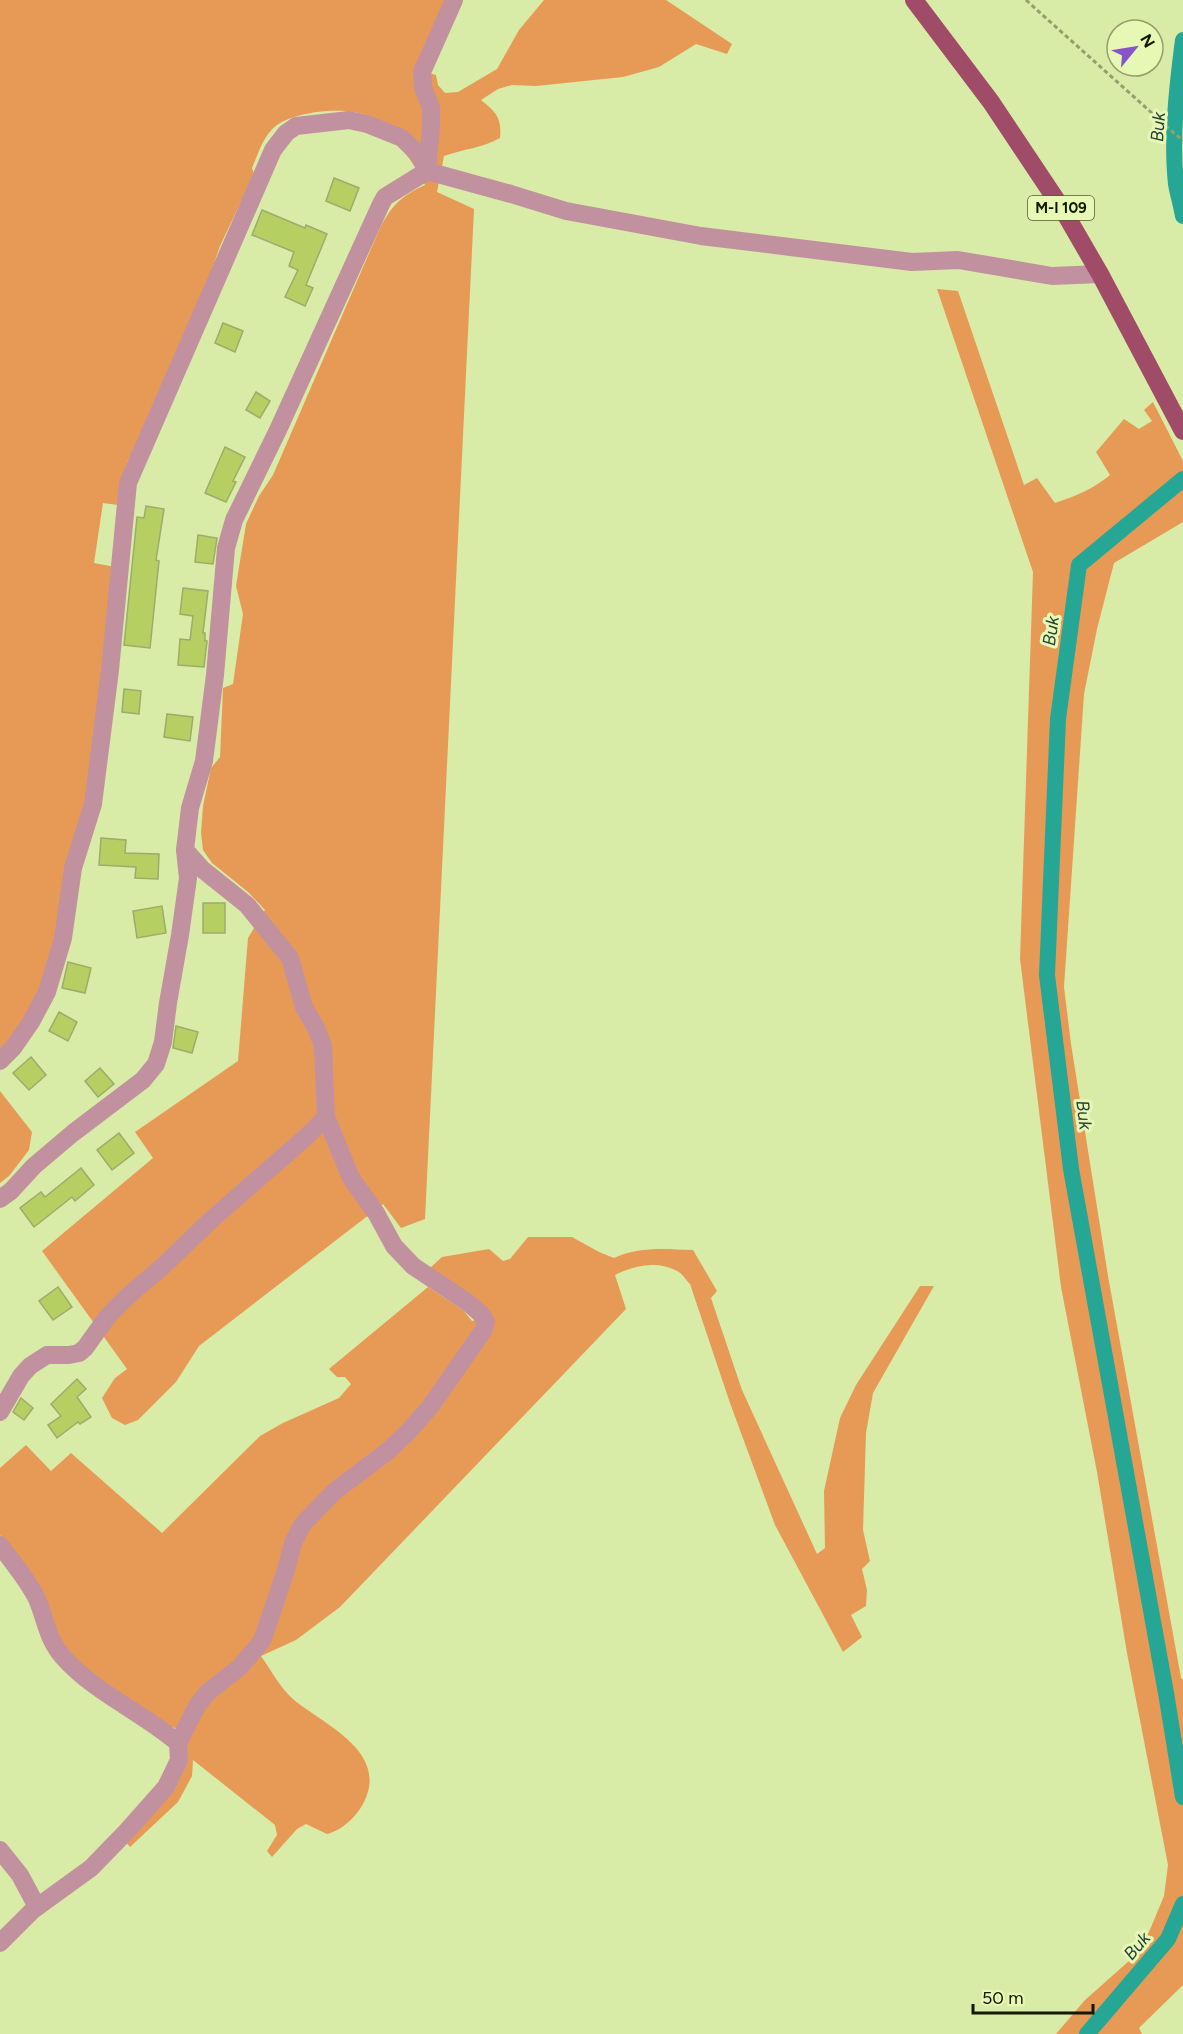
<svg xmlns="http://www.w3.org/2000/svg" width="1183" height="2034" viewBox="0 0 1183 2034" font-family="Figtree,sans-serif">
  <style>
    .green { fill: #e79a56 }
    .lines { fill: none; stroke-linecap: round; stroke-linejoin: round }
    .canal { stroke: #26a694; stroke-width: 16 }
    .building { fill: #b5cf63; stroke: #9cac6b; stroke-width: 1.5 }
    .path { stroke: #92a06c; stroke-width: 3; stroke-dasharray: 4.5 3; stroke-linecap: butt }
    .minor { stroke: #c2919f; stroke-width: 18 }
    .major { stroke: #a04b68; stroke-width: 18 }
    .labels { text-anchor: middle; stroke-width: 6; stroke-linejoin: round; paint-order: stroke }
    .shield { fill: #e6f8b3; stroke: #525c36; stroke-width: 1.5 }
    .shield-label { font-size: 15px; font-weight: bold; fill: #131901 }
    .water-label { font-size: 18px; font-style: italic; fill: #26403b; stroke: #e6f8b3 }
  </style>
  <rect width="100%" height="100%" fill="#d8eba7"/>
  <g class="green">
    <path d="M0 0H448L419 70 436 75 438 85 445 93 458 92 497 69 519 30 544 0H666L732 44 727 54 696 44 659 67 623 77 536 86 512 85 498 89 481 100C496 112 502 118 500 138 483 148 463 149 444 156L437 192 474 209 425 1219 401 1228 383 1204 199 1346 176 1382 138 1420 125 1425 112 1418 102 1398 115 1378 127 1369 42 1251 153 1158 135 1132 238 1061 248 938 265 910 248 892 212 863 203 850 201 833 203 806 211 768 220 757 223 688 233 684 243 614 236 586 246 524 259 496 273 475 380 228C392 205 401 196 425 185 413 162 405 151 387 133 384 129 380 122 375 119 352 105 299 110 277 125 264 134 258 154 252 168L254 174 220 246 203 295 136 454 128 460 118 505 103 503 94 563 115 567 89 800 59 936 42 991 0 1054Z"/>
    <path d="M937 289 958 291 1024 485 1037 478 1055 503C1076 496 1093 489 1110 475L1096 452 1124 419 1139 429 1152 421 1144 410 1153 402 1183 461V522L1114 563 1097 629 1084 694 1064 987 1071 1044 1108 1276 1181 1678 1183 1680V1985L1139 2028 1142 2034H1056L1085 2000 1129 1961 1149 1932 1164 1896 1168 1865 1127 1653 1097 1472 1061 1287 1020 959 1033 572Z"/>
    <path d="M0 1091 32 1132 29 1150 9 1176 0 1183Z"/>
    <path d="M528 1237H572L599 1252 614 1258C640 1246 665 1249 693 1250L717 1291 711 1298 742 1390 817 1554 825 1548 824 1491 840 1418 856 1385 920 1286H934L873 1393 866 1433 863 1530 870 1561 862 1569 867 1590 866 1606 851 1615 862 1637 843 1652 775 1525 730 1403 690 1284C686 1280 682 1273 677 1271 657 1260 633 1266 615 1275L626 1309 340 1607 296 1640 261 1656C271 1670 281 1689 294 1700 325 1725 389 1752 364 1802 357 1816 343 1830 327 1834L306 1824 297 1829 272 1857 267 1851 277 1835 275 1825 193 1760 192 1776 178 1802 130 1847 125 1841 169 1793 176 1728 170 1727 89 1673 60 1644 42 1596 0 1535V1468L26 1445 51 1471 71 1453 162 1533 260 1436 283 1423 339 1398 351 1384 345 1377H337L329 1369 428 1287 463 1310 472 1321 489 1316 430 1268 442 1257 489 1249 503 1261 510 1259Z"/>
  </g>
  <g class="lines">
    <g class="canal">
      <path d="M1183 40C1177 86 1171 138 1176 184 1178 195 1181 205 1183 216"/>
      <path d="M1183 479 1079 565 1058 719 1047 975 1071 1169 1166 1693 1183 1797"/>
      <path d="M1087 2034 1168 1939 1183 1904"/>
    </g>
  </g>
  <g class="building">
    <path d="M334 178 359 188 350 211 326 201Z"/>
    <path d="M262 210 305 228 306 225 327 234 306 285 313 288 305 306 285 297 298 270 289 266 294 252 252 235Z"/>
    <path d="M223 323 243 331 235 352 215 343Z"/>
    <path d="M256 392 270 401 260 418 246 410Z"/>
    <path d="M225 447 245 457 233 481 236 482 226 502 205 493Z"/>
    <path d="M146 506 164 509 156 560 159 561 150 648 124 645 137 517 144 518Z"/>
    <path d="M198 535 217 538 213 564 195 562Z"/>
    <path d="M183 588 208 591 203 633H205V641H207L204 667 178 665 180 639 190 640 193 616 180 614Z"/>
    <path d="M124 689 141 691 139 714 122 712Z"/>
    <path d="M167 714 193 717 190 741 164 737Z"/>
    <path d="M101 838 126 840 125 853 159 854 158 879 135 878 136 867 99 865Z"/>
    <rect x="203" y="903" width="22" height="30"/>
    <path d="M162 906 166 933 137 938 133 911Z"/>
    <path d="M68 962 91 968 85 993 62 988Z"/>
    <path d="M59 1012 77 1022 68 1041 49 1031Z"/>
    <path d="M176 1026 198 1032 192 1053 173 1048Z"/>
    <path d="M31 1057 46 1075 29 1090 13 1073Z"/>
    <path d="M100 1068 114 1084 98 1097 85 1081Z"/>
    <path d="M119 1133 134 1153 112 1170 97 1150Z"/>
    <path d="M81 1168 94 1185 75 1201 72 1197 34 1227 20 1208 41 1192 45 1197Z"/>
    <path d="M58 1287 72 1307 53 1320 39 1301Z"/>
    <path d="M77 1379 86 1389 77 1397 91 1417 80 1424 78 1422 57 1438 48 1425 61 1416 51 1404Z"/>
    <path d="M21 1398 33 1408 24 1420 13 1412Z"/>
  </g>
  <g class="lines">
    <path class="path" d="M1026 0 1183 141"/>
    <g class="minor">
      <path d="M427 170 431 127V108L423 87 422 72 454 0"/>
      <path d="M0 1061 13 1048 31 1022 47 992 63 938 73 868 93 804 110 670 128 483 273 150 286 133 296 126 349 120 367 124 402 138 419 155 427 171"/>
      <path d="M0 1199 11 1191 34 1166 73 1133 143 1080 156 1064 163 1042 168 1003 180 935 188 878 185 850"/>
      <path d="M0 1412 21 1376 30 1366 47 1355H69L79 1353 85 1348 108 1316 128 1296 161 1268 212 1219 306 1137 326 1117 323 1046 316 1028 304 1007 290 958 247 905 202 869 185 850 190 808 204 761 215 675 226 548 234 520 278 430 381 204 385 197 427 171 511 194 566 211 701 236 912 262 958 260 1052 276 1100 274"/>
      <path d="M0 1545C12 1562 28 1580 37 1599 46 1620 47 1639 63 1657 95 1693 142 1712 178 1743L179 1760 166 1787 126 1832 91 1868 33 1910 0 1943"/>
      <path d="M178 1743 197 1706 207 1693 240 1667 262 1641 286 1570 293 1543 302 1525 335 1491 388 1451 407 1433 430 1407 483 1331 486 1322 481 1314 467 1302 413 1266 394 1246 376 1213 351 1178 326 1117"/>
      <path d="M0 1850 20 1875 37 1907"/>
    </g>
    <path class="major" d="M914 0 991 102 1063 210 1100 274 1183 431"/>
  </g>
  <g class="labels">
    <rect class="shield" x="1028" y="196" width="66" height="24" rx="4.5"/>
    <g class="shield-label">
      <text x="1061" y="213">M-I 109</text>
    </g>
    <g class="water-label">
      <text transform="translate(1158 127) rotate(-86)" y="6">Buk</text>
      <text transform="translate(1051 631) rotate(-82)" y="6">Buk</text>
      <text transform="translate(1084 1115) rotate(83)" y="6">Buk</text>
      <text transform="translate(1137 1946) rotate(-49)" y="6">Buk</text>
    </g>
  </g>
  <g transform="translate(1135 48) rotate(60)"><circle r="28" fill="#e6f8b3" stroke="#929f6c" stroke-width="1.5"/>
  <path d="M0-4.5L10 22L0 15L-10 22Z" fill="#8754cc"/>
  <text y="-9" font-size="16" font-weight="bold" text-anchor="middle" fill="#131901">N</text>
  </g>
  <path d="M973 2004v9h120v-9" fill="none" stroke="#131901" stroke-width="3"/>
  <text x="982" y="2004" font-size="18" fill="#131901" stroke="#e6f8b3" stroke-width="4.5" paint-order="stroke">50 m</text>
</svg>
